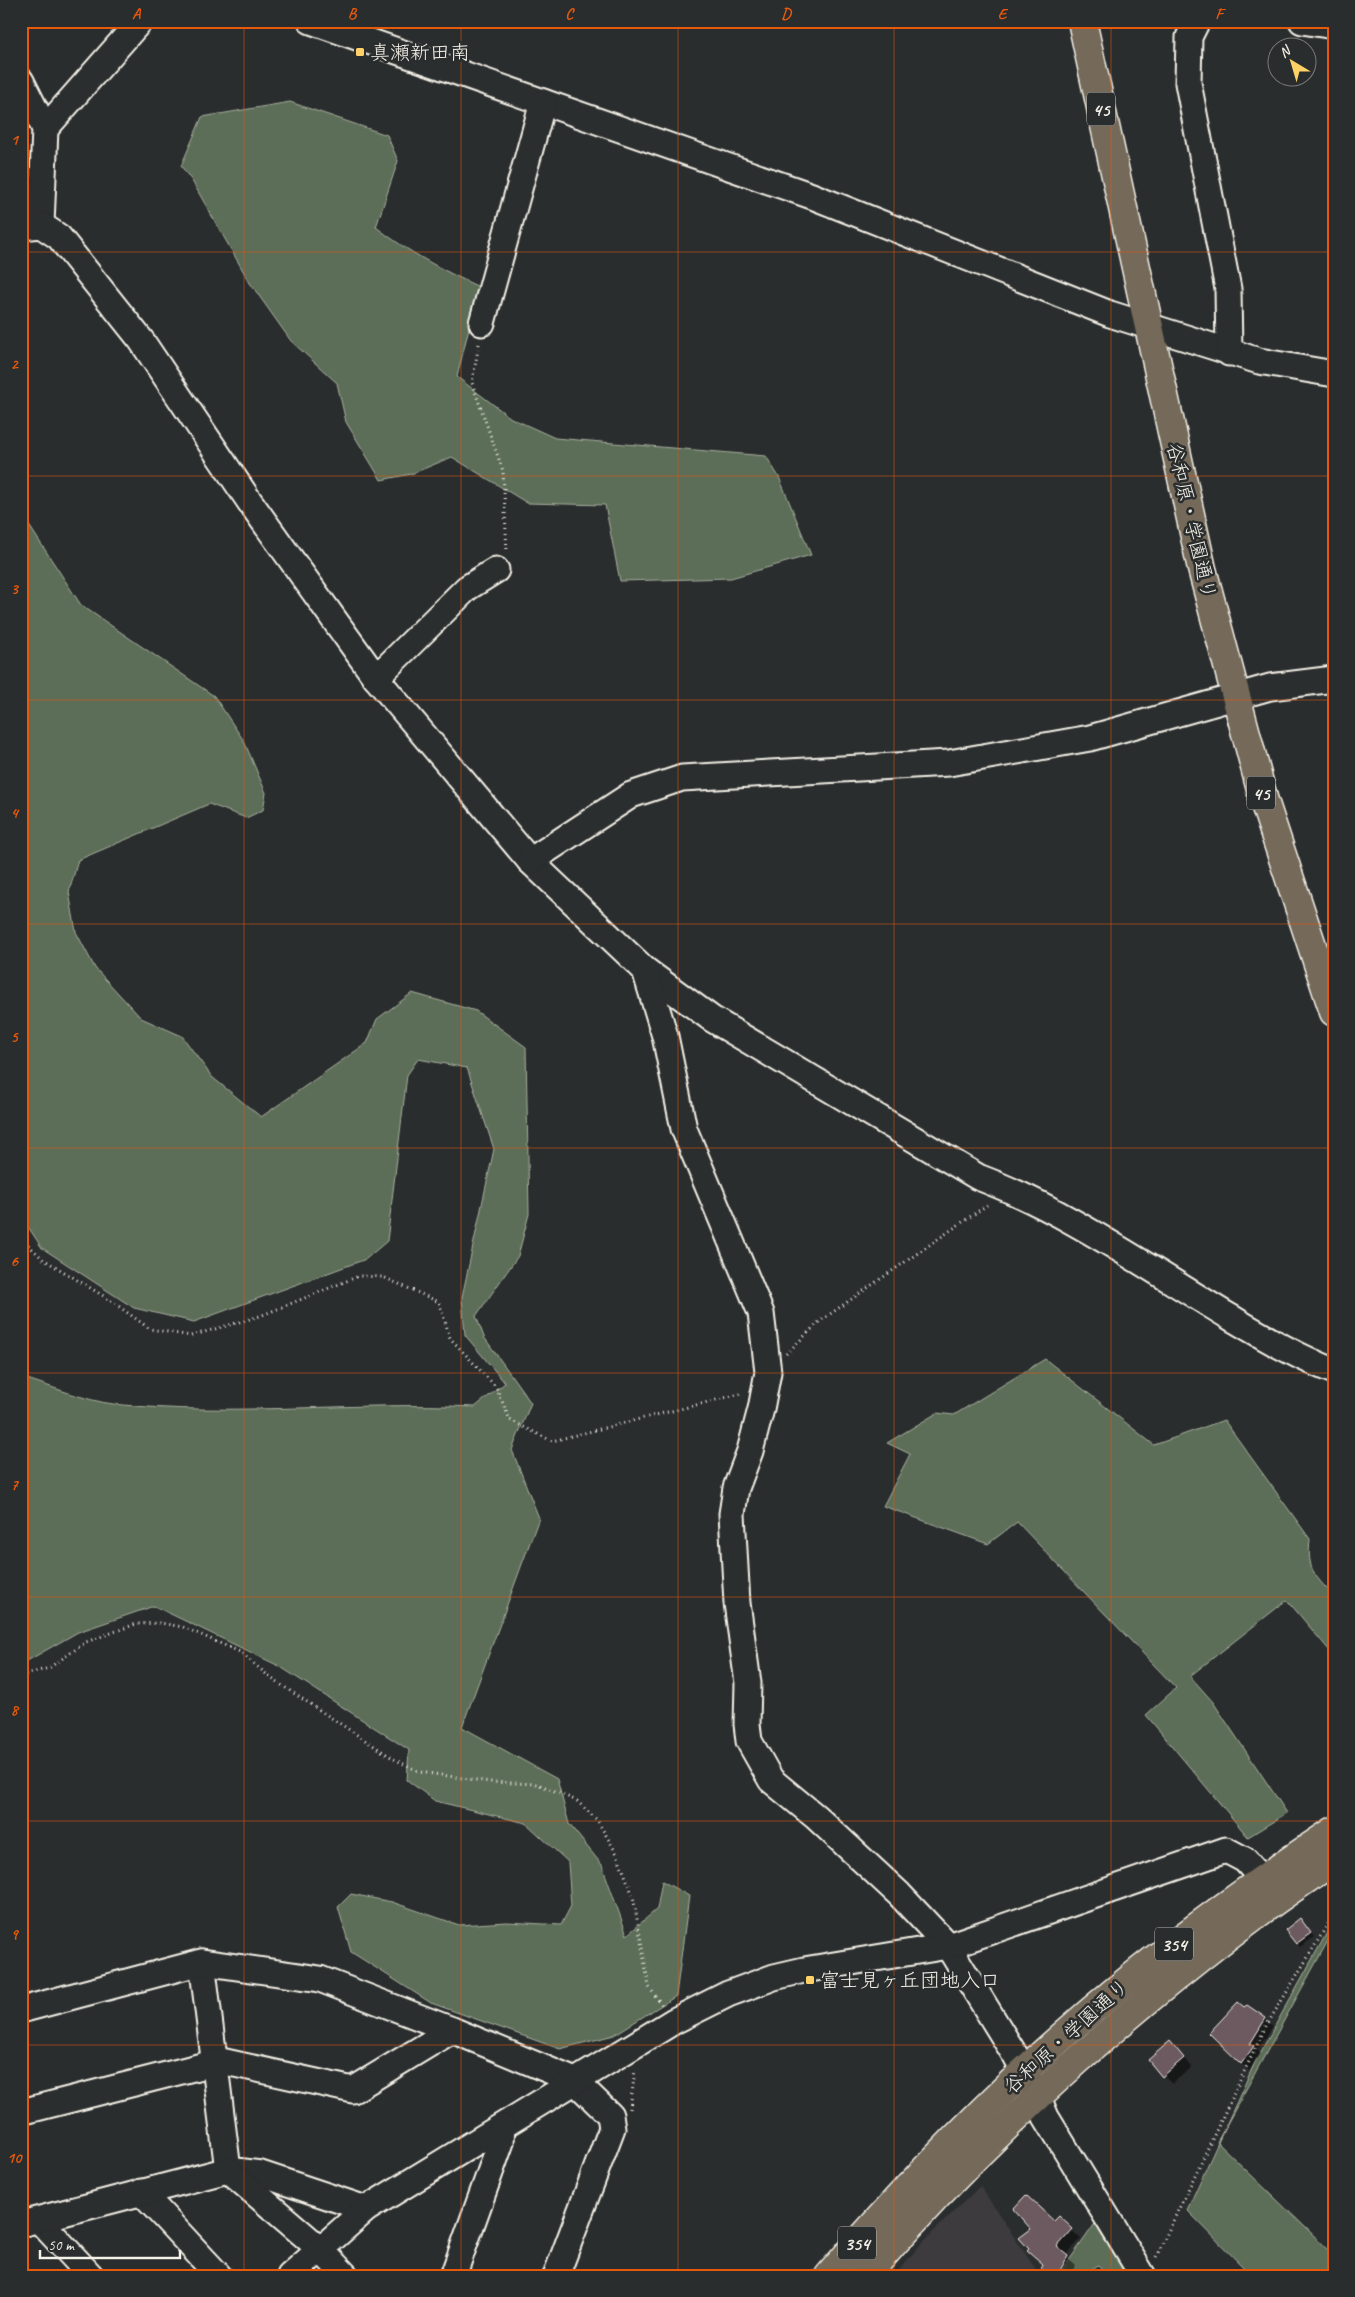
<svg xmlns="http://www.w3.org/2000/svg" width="1355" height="2297" viewBox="0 0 1355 2297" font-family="Caveat,'Klee One',sans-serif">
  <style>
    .built { fill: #3e3a3d }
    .green { fill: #5d6e58; stroke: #a8b0a0 }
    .shadow { fill: #0007 }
    .building { fill: #6c5a61; stroke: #f4f1e8 }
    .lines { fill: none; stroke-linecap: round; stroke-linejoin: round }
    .minor-casing { stroke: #f4f1e8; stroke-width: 29 }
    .major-casing { stroke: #f4f1e8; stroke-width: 31 }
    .highway-casing { stroke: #f4f1e8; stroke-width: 31 }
    .path { stroke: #f4f1e8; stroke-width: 3; stroke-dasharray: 1 4; stroke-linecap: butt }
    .minor { stroke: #2a2d2e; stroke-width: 25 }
    .major { stroke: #746a5a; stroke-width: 28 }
    .highway { stroke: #746a5a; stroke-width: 28 }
    .grid { fill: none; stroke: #e8590c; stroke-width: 1; stroke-opacity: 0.55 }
    .poi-dot { fill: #ffd166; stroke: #2a2d2e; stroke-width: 2 }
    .labels { text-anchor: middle; stroke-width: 5; stroke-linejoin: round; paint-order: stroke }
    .shield { fill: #2a2d2e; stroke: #b7b6b0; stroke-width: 1 }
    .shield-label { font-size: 19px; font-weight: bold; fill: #f4f1e8 }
    .poi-label { font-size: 20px; fill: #f4f1e8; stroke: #2a2d2e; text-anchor: start }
    .street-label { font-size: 20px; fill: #f4f1e8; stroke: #2a2d2e }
    .neatline { fill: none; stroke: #e8590c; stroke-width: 2 }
    .grid-label { font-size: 16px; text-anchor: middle; font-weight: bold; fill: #e8590c }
  </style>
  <rect width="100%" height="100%" fill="#2a2d2e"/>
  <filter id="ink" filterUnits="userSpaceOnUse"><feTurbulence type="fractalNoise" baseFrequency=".02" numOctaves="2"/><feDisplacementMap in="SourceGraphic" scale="10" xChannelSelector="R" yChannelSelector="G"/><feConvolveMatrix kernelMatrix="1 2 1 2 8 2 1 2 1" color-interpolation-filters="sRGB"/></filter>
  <g filter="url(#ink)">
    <path class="built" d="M980 2186 1040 2276H894L922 2243Z"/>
    <g class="green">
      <path d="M290 102 387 135 398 161 376 227C408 252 442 270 479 287L457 377 511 418 555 438 766 456 779 477 811 555 731 578 620 581 605 505 527 503 452 457 411 474 381 480 346 422 337 383 291 341 250 283 192 181 181 166 202 117Z"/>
      <path d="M21 513 81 605 214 696 244 741 266 793 263 810 246 818 209 804 78 860 69 892 76 932 95 968 141 1018 182 1036 212 1077 261 1117 367 1043 377 1019 412 993 476 1011 526 1047 529 1214 518 1256 476 1316 484 1337 531 1403 512 1450 539 1518 462 1727 557 1779 569 1824 602 1865 627 1935 657 1909 662 1881 689 1896 676 1996 614 2035 560 2049 431 2003 351 1952 338 1907 351 1894 392 1902 459 1925 507 1922 561 1925 571 1906 568 1862 526 1823 435 1801 407 1780 409 1750 279 1666 154 1606 78 1632 27 1661H21V1377C47 1385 87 1401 113 1404 233 1417 354 1401 475 1407L505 1383 465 1335 462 1297 494 1149 467 1068 418 1059 407 1075 387 1241 366 1259 194 1322 134 1308 42 1248 21 1216Z"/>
      <path d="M1045 1359 1154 1445 1224 1420 1310 1539C1307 1571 1314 1574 1334 1597V1656L1287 1600 1190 1676 1213 1702 1287 1813 1248 1837 1146 1715 1176 1688 1017 1522 988 1544 883 1506 910 1454 887 1443 937 1413 954 1415Z"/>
      <path d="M1334 1920V1930L1217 2142 1334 2255V2276H1252L1187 2210 1256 2060Z"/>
      <path d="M1099 2218 1138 2276H1109L1098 2265 1083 2276H1058Z"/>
    </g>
    <g class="shadow">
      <path d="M1304 1924 1314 1937 1300 1947 1297 1943Z"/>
      <path d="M1248 2006 1273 2026 1257 2051 1260 2054 1249 2071 1211 2033Z"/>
      <path d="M1178 2052 1192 2067 1172 2084 1163 2076Z"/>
      <path d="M1059 2218 1081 2239 1065 2256 1076 2266 1071 2276H1043L1054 2222Z"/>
    </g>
    <g class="building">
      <path d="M1300 1918 1311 1933 1296 1944 1285 1930Z"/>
      <path d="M1238 2002 1244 2007 1247 2005 1266 2018 1250 2044 1254 2046 1241 2064 1209 2033Z"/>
      <path d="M1170 2041 1184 2058 1162 2077 1148 2060Z"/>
      <path d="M1026 2195 1054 2221 1059 2216 1073 2229 1057 2247 1068 2256 1057 2276H1048L1041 2269 1043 2265 1027 2251 1029 2249 1019 2238 1031 2229 1013 2209Z"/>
    </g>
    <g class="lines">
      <defs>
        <g id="minor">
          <path d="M311 21 812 196 1110 314 1259 361 1334 374"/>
          <path d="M1197 21 1189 37 1188 83 1228 289 1229 353"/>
          <path d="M1302 21 1334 26"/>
          <path d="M21 81 45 129 41 225"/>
          <path d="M45 129 140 21"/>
          <path d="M21 227 41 225 59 237 141 340 250 502 376 678 530 861 645 970 712 1019 978 1177C1064 1209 1150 1269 1230 1317 1264 1337 1297 1357 1334 1371"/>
          <path d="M482 323 543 102"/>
          <path d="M376 678 467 588 496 570"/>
          <path d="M530 861 631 795 682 778 949 763 1090 738 1270 687 1334 679"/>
          <path d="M645 970 665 1036 684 1129 761 1313 768 1372 761 1409 750 1451 736 1488 732 1514 737 1603 748 1683 747 1724 749 1741 771 1780 816 1817 899 1894 948 1946 1015 2055 1037 2095 1046 2117 1143 2276"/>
          <path d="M202 1962 228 2170 261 2174 366 2209"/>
          <path d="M21 2010 202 1962 320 1979 452 2030 575 2081 610 2115 612 2128 556 2276"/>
          <path d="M21 2112 221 2061 353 2090 452 2030"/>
          <path d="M141 2192 219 2276"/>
          <path d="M39 2220 91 2276"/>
          <path d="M21 2224 228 2170 319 2248 346 2276"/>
          <path d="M290 2276 366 2209 674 2021 728 1994 774 1977 804 1970 948 1946 1226 1850 1245 1860 1262 1879"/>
          <path d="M453 2276 501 2142 502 2127"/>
        </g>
        <path id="major" d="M1082 21 1202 569 1264 801 1334 1012"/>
        <g id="highway">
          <path d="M829 2276C903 2190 981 2108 1066 2033 1149 1959 1240 1893 1334 1831"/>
          <path d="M865 2276C945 2182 1032 2098 1126 2018 1192 1962 1260 1908 1334 1861"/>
        </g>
      </defs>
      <use href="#minor" class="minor-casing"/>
      <use href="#major" class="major-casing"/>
      <use href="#highway" class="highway-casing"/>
      <g class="path">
        <path d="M479 344 472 383 503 471 507 552"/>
        <path d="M21 1238 43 1259 110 1300 150 1329 191 1336 260 1316 359 1276 383 1277 439 1302 450 1338 496 1387 510 1420 552 1441 744 1393"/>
        <path d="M786 1354 820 1321 987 1205"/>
        <path d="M21 1676 49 1668 86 1642 136 1624 160 1623 183 1627 240 1652 272 1679 394 1759 420 1772 490 1782 538 1784 577 1801 597 1820 617 1854 633 1896 649 1987 662 2005"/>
        <path d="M630 2109 635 2070"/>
        <path d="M1156 2257 1265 2028 1331 1919 1334 1907"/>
      </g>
      <use href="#minor" class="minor"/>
      <use href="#major" class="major"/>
      <use href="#highway" class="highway"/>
    </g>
  </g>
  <path class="grid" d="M244 21V2276M461 21V2276M678 21V2276M894 21V2276M1111 21V2276M21 252H1334M21 476H1334M21 700H1334M21 924H1334M21 1148H1334M21 1373H1334M21 1597H1334M21 1821H1334M21 2045H1334"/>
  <g class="poi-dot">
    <rect x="355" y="47" width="10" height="10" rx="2.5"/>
    <rect x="805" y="1975" width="10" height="10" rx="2.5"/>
  </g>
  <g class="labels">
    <g class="shield">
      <rect x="1087" y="92.5" width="28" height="33" rx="4"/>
      <rect x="1247" y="776.5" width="28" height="33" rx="4"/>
      <rect x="1155" y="1927.5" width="38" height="33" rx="4"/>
      <rect x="838" y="2226.5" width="38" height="33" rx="4"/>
    </g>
    <g class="shield-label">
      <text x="1101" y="116">45</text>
      <text x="1261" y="800">45</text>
      <text x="1174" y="1951">354</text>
      <text x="857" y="2250">354</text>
    </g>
    <g class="poi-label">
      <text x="370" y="59">真瀬新田南</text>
      <text x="820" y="1987">富士見ヶ丘団地入口</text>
    </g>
    <g class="street-label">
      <text transform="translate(1192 521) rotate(77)" y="7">谷和原・学園通り</text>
      <text transform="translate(1066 2036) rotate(-42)" y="7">谷和原・学園通り</text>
    </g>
  </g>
  <rect width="1355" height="2297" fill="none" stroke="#2a2d2e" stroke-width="55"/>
  <g transform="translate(1292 62) rotate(322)"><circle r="24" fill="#2a2d2e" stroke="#7b7b78"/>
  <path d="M0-4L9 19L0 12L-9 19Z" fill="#ffd166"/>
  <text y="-8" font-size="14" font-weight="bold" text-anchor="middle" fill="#f4f1e8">N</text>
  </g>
  <path d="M40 2250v8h140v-8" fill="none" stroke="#f4f1e8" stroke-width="2.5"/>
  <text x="48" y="2250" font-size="15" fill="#f4f1e8" stroke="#2a2d2e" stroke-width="4" paint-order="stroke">50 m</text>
  <rect x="28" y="28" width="1300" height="2242" class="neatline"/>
  <g class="grid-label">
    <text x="136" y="19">A</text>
    <text x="352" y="19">B</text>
    <text x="569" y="19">C</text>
    <text x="786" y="19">D</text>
    <text x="1002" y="19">E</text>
    <text x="1219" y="19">F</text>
    <text x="14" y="145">1</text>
    <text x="14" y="369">2</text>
    <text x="14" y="594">3</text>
    <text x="14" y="818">4</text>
    <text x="14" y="1042">5</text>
    <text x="14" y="1266">6</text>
    <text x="14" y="1490">7</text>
    <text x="14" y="1715">8</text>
    <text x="14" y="1939">9</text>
    <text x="14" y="2163">10</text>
  </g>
</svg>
